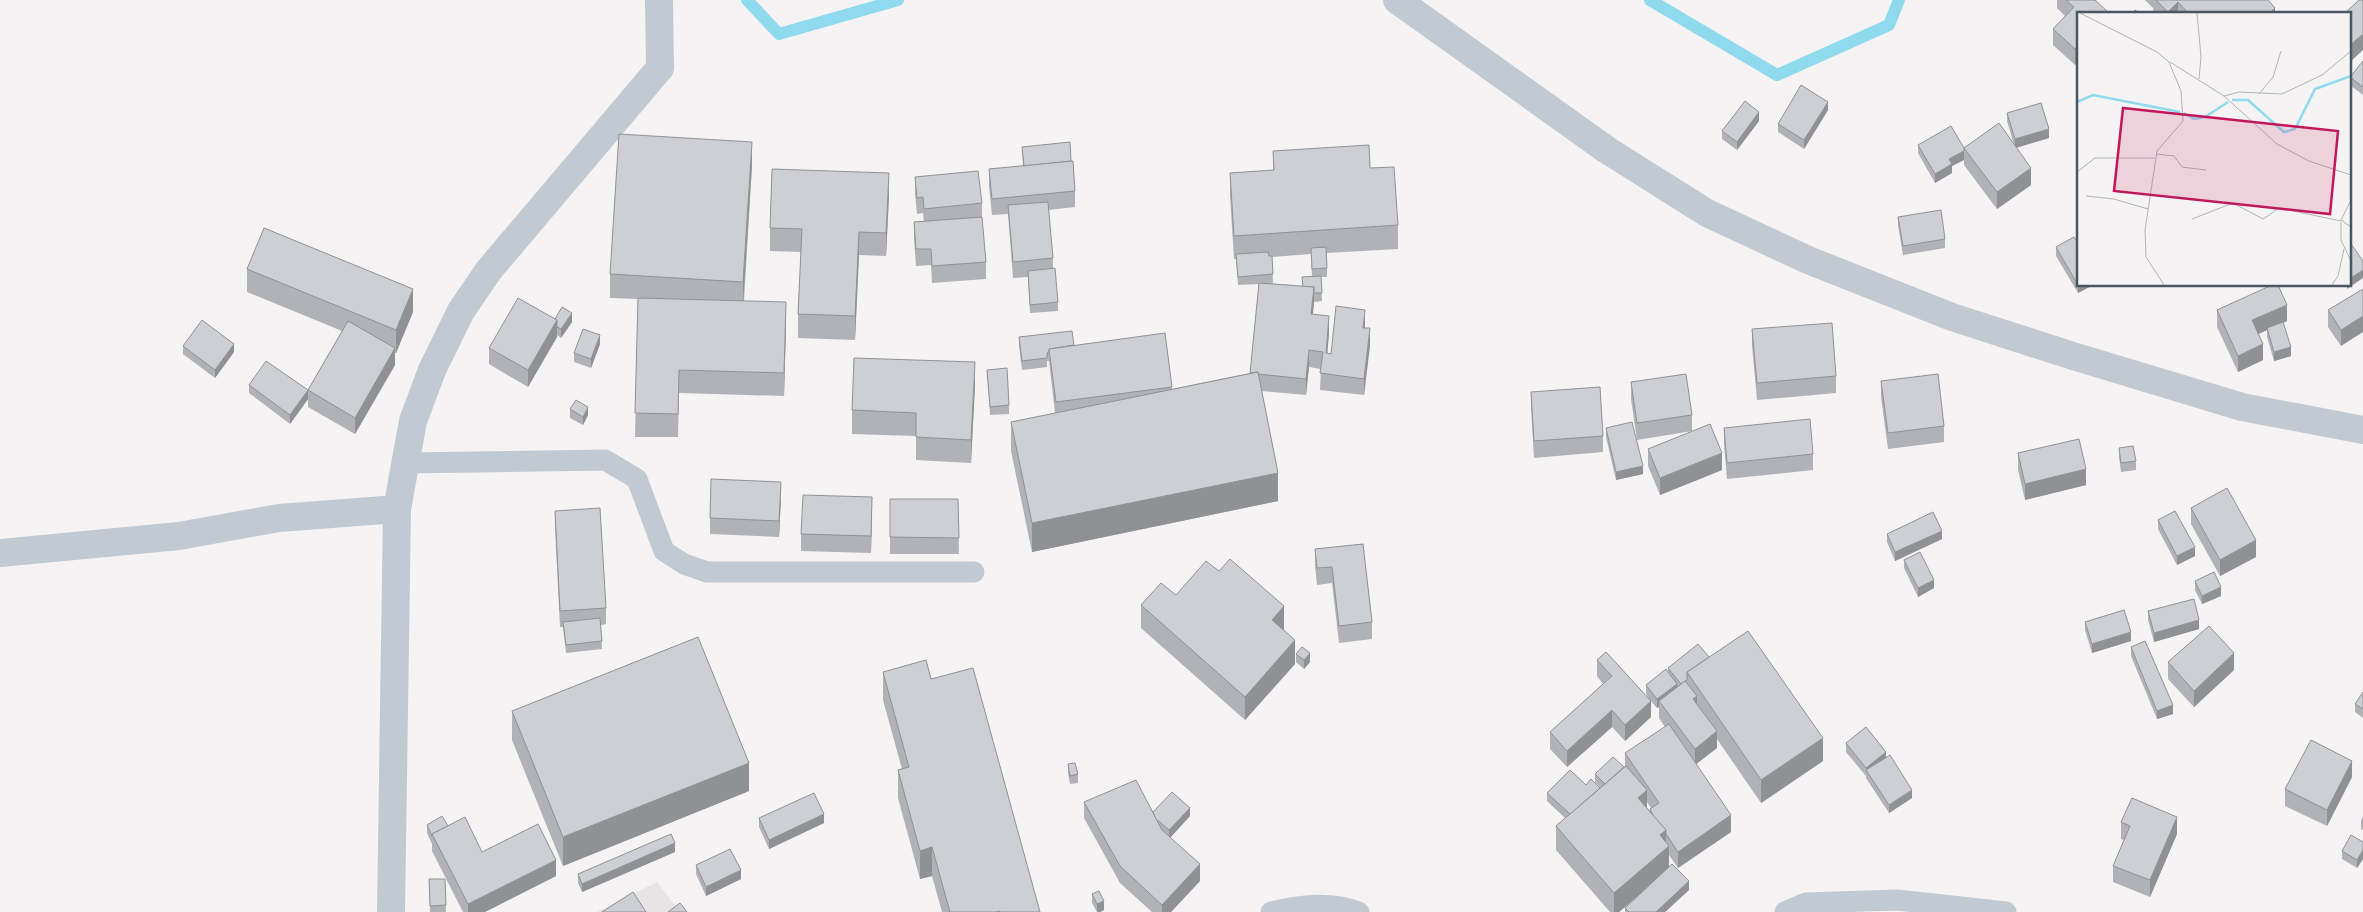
<svg xmlns="http://www.w3.org/2000/svg" width="2363" height="912" viewBox="0 0 2363 912" font-family="Roboto,sans-serif">
  <style>
    .education { fill: #e6e4e5 }
    .lines { fill: none; stroke-linecap: round; stroke-linejoin: round }
    .stream { stroke: #90daee; stroke-width: 12 }
    .lane { stroke: #c1cad2; stroke-width: 21 }
    .street { stroke: #c1cad2; stroke-width: 28 }
    .wall { fill: #b0b2b7; fill-rule: evenodd }
    .shaded-wall { fill: #909195 }
    .building { fill: #cdcfd5; stroke: #909195 }
    .inset-river { fill: none; stroke: #90daee; stroke-width: 2.5 }
    .inset-road { fill: none; stroke: #b1b4b9; stroke-width: 1 }
    .view { fill: #c2185b; fill-opacity: 0.15; stroke: #c2185b; stroke-width: 2.5 }
    .inset-edge { fill: none; stroke: #4a5661; stroke-width: 2.5 }
  </style>
  <rect width="100%" height="100%" fill="#f5f3f3"/>
  <path class="education" d="M657 882 680 912H597Z"/>
  <g class="lines">
    <g class="stream">
      <path d="M747 0 779 34 898 0"/>
      <path d="M1650 0 1777 75 1889 25 1899 0"/>
    </g>
    <g class="lane">
      <path d="M404 463 605 460 637 479 664 551 684 564 707 572H974"/>
      <path d="M1271 912C1301 905 1329 901 1359 912"/>
      <path d="M1785 912 1806 903 1897 900 2006 912"/>
    </g>
    <g class="street">
      <path d="M1397 0 1607 150 1707 213 1808 260 1952 317 2073 356 2242 407 2363 430"/>
      <path d="M0 553 179 536 279 518 397 509"/>
      <path d="M391 912 397 509 413 421 432 370 461 311 489 270 660 68 659 0"/>
    </g>
  </g>
  <g class="wall">
    <path d="M2057 0H2095L2108 14 2075 65 2053 45V29L2065 16 2057 8Z"/>
    <path d="M2145 0H2268L2275 14H2154L2153 8Z"/>
    <path d="M2363 61V95L2350 85V77Z"/>
    <path d="M1828 110 1804 149 1778 132V124Z"/>
    <path d="M2007 113 2049 138 2016 148 2031 185 1997 209 1964 165V160L1952 166V173L1935 183 1918 153V145L1964 148 2014 145 2007 121Z"/>
    <path d="M1759 121 1737 150 1722 139V131Z"/>
    <path d="M1022 147 1075 191V207L1048 210 1053 258V268L1058 302V311L1030 313 1028 277 1013 278 1008 214 992 215 989 186V169L1023 166Z"/>
    <path d="M1273 151 1370 168 1398 225V249L1327 253V277H1321L1322 301 1314 302 1312 315 1329 333 1327 354H1331L1365 328 1370 345 1364 395 1320 390 1321 369 1309 367 1306 395 1262 391 1278 501 1032 552 1011 451V422L1055 413 1049 361H1047V367L1022 370 1019 346V337L1074 345 1172 387V389L1250 373 1259 284 1238 285 1236 259H1234L1230 196V173L1273 170ZM1311 254 1312 276 1302 277 1303 286 1268 283H1273L1272 257Z"/>
    <path d="M752 165 744 301 786 325 784 396 679 393 678 437H635L638 299 610 298V274Z"/>
    <path d="M915 177 982 203V217L986 262V279L932 283 931 265 916 266 914 239V222H924L923 213 917 214 915 194Z"/>
    <path d="M889 196 886 256 859 255 855 340 798 338V314L801 252 770 251V228Z"/>
    <path d="M1898 217 1945 239V248L1903 255 1898 225Z"/>
    <path d="M2056 247 2078 285H2093L2078 293 2056 256Z"/>
    <path d="M247 269 413 312 396 353H395V365L355 434 308 407V390L342 331 247 292Z"/>
    <path d="M2363 289 2341 346 2328 327V310Z"/>
    <path d="M2217 310 2287 321 2283 323 2291 356 2274 361 2267 337V330L2258 334 2263 360 2238 372 2217 327Z"/>
    <path d="M555 319 572 322 561 338 557 335V337L528 387 489 364V348Z"/>
    <path d="M1752 329 1836 376V393L1757 400 1752 346Z"/>
    <path d="M600 344 591 368 574 362V353Z"/>
    <path d="M183 346 234 352 215 378 183 354Z"/>
    <path d="M987 370 1009 405V414L990 415Z"/>
    <path d="M1881 381 1944 426V442L1888 449 1881 397Z"/>
    <path d="M1631 382 1692 415V431L1637 440 1631 399Z"/>
    <path d="M249 385 308 399 290 424 249 393Z"/>
    <path d="M975 385 971 463 916 460V436L852 434V410Z"/>
    <path d="M1531 392 1603 436V452L1534 458 1531 408Z"/>
    <path d="M570 409 588 415 583 425 570 418Z"/>
    <path d="M1606 428 1643 474 1616 480 1606 437Z"/>
    <path d="M1724 428 1813 454V470L1727 479 1724 444Z"/>
    <path d="M2119 448 2136 461V470L2121 472 2119 457Z"/>
    <path d="M1648 449 1722 470 1660 495 1648 466Z"/>
    <path d="M2018 453 2086 485 2025 500 2018 470Z"/>
    <path d="M781 498 779 537 710 534V518Z"/>
    <path d="M890 499H958L959 554H890Z"/>
    <path d="M2191 508 2256 557 2220 576 2191 524Z"/>
    <path d="M555 511 606 608V624L601 625 602 649 566 653 563 627H560L555 527Z"/>
    <path d="M872 514 871 553 801 551V534Z"/>
    <path d="M2158 520 2195 556 2177 565 2158 529Z"/>
    <path d="M1887 534 1942 539 1895 561 1887 542Z"/>
    <path d="M1363 544 1372 622V639L1339 643 1332 583 1317 585 1315 566V549Z"/>
    <path d="M1904 560 1934 588 1918 597 1904 568Z"/>
    <path d="M2195 581 2221 596 2202 604 2195 590Z"/>
    <path d="M1176 595 1284 630 1295 664 1245 720 1141 628V605Z"/>
    <path d="M2148 611 2199 629 2154 642 2148 620Z"/>
    <path d="M2085 622 2131 641 2092 653 2085 630Z"/>
    <path d="M2131 647 2173 714 2157 719 2131 656Z"/>
    <path d="M1296 654 1310 662 1304 669 1296 662Z"/>
    <path d="M1709 657 1823 761 1761 803 1717 739V748L1696 764 1731 832 1678 868 1669 855V867L1689 890 1665 912H1625V908L1642 893 1619 912H1610L1556 850V826L1565 818 1547 801V793L1586 785 1600 788H1601L1595 782V774L1624 767 1625 766V753L1665 727 1659 718V707L1657 708 1651 701V717L1625 741 1612 727 1567 767 1550 749V732L1603 684 1597 676V660L1649 699 1646 694V685L1668 672V668ZM1647 802 1651 808 1650 809V811L1647 808Z"/>
    <path d="M2168 662 2234 670 2194 707 2168 679Z"/>
    <path d="M883 672 931 679 1040 912H942L932 876 920 879 898 798V770L902 769 883 700Z"/>
    <path d="M2363 692V718L2355 712V704Z"/>
    <path d="M512 711 749 791 563 866 512 740Z"/>
    <path d="M1846 743 1886 757 1912 798 1889 813 1866 778V776L1846 752Z"/>
    <path d="M1068 764 1078 774V783L1070 784 1068 773Z"/>
    <path d="M2352 777 2327 826 2285 806V789Z"/>
    <path d="M1084 802 1153 812 1190 816 1170 838 1200 881 1171 912H1152L1120 883 1084 818Z"/>
    <path d="M2363 817V830L2361 829V820Z"/>
    <path d="M759 818 824 823 769 849 759 827Z"/>
    <path d="M2121 822 2177 834 2150 897 2113 882V866L2124 840 2121 839Z"/>
    <path d="M427 825 448 826 482 852 556 876 485 912H463L432 851V844L427 833Z"/>
    <path d="M2363 842V859L2357 868 2342 859V851Z"/>
    <path d="M675 852 582 892 578 883V874Z"/>
    <path d="M696 865 741 879 706 896 696 874Z"/>
    <path d="M429 879H445L446 912H430Z"/>
    <path d="M1092 894 1104 910 1100 912H1097L1092 903Z"/>
  </g>
  <g class="shaded-wall">
    <path d="M2178 2V14H2168V12Z"/>
    <path d="M2275 8V14H2269Z"/>
    <path d="M2363 34V50L2349 63V46Z"/>
    <path d="M2078 45V61L2075 65V49Z"/>
    <path d="M1828 102V110L1804 149V140Z"/>
    <path d="M1759 112V121L1737 150V142Z"/>
    <path d="M2049 129V138L2015 148V139Z"/>
    <path d="M752 142V165L743 305V282Z"/>
    <path d="M1964 151V160L1952 166V173L1935 183V174L1949 159Z"/>
    <path d="M2031 168V185L1997 209V192Z"/>
    <path d="M889 173V196L886 256V233Z"/>
    <path d="M859 232V255L855 340V316Z"/>
    <path d="M2363 270V278L2347 289V285H2349V279Z"/>
    <path d="M2078 285H2093L2078 293Z"/>
    <path d="M1314 287V304L1311 331V314Z"/>
    <path d="M413 289V312L396 353V330Z"/>
    <path d="M786 302V325L784 396V373Z"/>
    <path d="M2287 305V321L2268 330 2267 328V330L2252 337V320Z"/>
    <path d="M1365 310V327L1363 344V328Z"/>
    <path d="M572 313V322L561 338V329Z"/>
    <path d="M1329 316V333L1326 370V353Z"/>
    <path d="M2363 316V332L2341 346V330Z"/>
    <path d="M557 320V337L528 387V370Z"/>
    <path d="M1370 328V345L1364 395V379Z"/>
    <path d="M600 335V344L591 368V359Z"/>
    <path d="M234 344V352L215 378V370Z"/>
    <path d="M2263 344V360L2238 372V356Z"/>
    <path d="M2291 347V356L2274 361V352Z"/>
    <path d="M395 348V365L355 434V418Z"/>
    <path d="M1309 350V367L1306 395V379Z"/>
    <path d="M975 362V385L971 463V440Z"/>
    <path d="M308 390V399L290 424V415Z"/>
    <path d="M588 407V415L583 425V417Z"/>
    <path d="M1722 453V470L1660 495V478Z"/>
    <path d="M1643 466V474L1616 480V472Z"/>
    <path d="M2086 469V485L2025 500V484Z"/>
    <path d="M1278 473V501L1032 552V523Z"/>
    <path d="M781 482V498L779 537V521Z"/>
    <path d="M872 497V514L871 553V536Z"/>
    <path d="M1942 531V539L1895 561V552Z"/>
    <path d="M2256 540V557L2220 576V560Z"/>
    <path d="M2195 547V556L2177 565V556Z"/>
    <path d="M1934 580V588L1918 597V588Z"/>
    <path d="M2221 587V596L2202 604V596Z"/>
    <path d="M1284 606V630L1272 643V620Z"/>
    <path d="M2199 620V629L2154 642V633Z"/>
    <path d="M2131 632V641L2092 653V644Z"/>
    <path d="M1295 640V664L1245 720V697Z"/>
    <path d="M1310 653V662L1304 669V660Z"/>
    <path d="M2234 653V670L2194 707V691Z"/>
    <path d="M1677 684V693L1659 701V707L1657 708V699Z"/>
    <path d="M1697 696V712L1693 699Z"/>
    <path d="M1651 701V717L1625 741V725Z"/>
    <path d="M2173 705V714L2157 719V711Z"/>
    <path d="M1612 710V727L1567 767V751Z"/>
    <path d="M1717 731V748L1695 765V749Z"/>
    <path d="M1823 738V761L1761 803V780Z"/>
    <path d="M1886 752V760L1866 770V776V768Z"/>
    <path d="M2352 761V777L2327 826V810Z"/>
    <path d="M749 763V791L563 866V837Z"/>
    <path d="M1647 790V813L1638 798Z"/>
    <path d="M1912 790V798L1889 813V805Z"/>
    <path d="M1190 808V816L1169 839V830Z"/>
    <path d="M824 814V823L769 849V840Z"/>
    <path d="M1731 815V832L1678 868V852Z"/>
    <path d="M2177 817V834L2150 897V880Z"/>
    <path d="M1666 830V848L1669 846V869L1619 912H1614V893L1660 835Z"/>
    <path d="M675 843V852L582 892V884Z"/>
    <path d="M932 847V876L920 879V851Z"/>
    <path d="M2363 850V859L2357 868V860Z"/>
    <path d="M556 860V876L485 912H468V904Z"/>
    <path d="M1200 864V881L1171 912H1162V905Z"/>
    <path d="M741 870V879L706 896V887Z"/>
    <path d="M1689 881V890L1665 912H1656Z"/>
    <path d="M1104 901V910L1100 912H1097V904Z"/>
  </g>
  <g class="building">
    <path d="M2066 0H2095L2108 12 2106 14H2078V45L2075 49 2053 29 2074 7Z"/>
    <path d="M2156 0H2268L2275 8 2269 14H2189L2178 2 2168 12Z"/>
    <path d="M2359 0H2363V34L2349 46V14H2344Z"/>
    <path d="M2135 10 2141 14H2132Z"/>
    <path d="M2363 61V87L2350 77Z"/>
    <path d="M1801 85 1828 102 1804 140 1778 124Z"/>
    <path d="M1745 101 1759 112 1737 142 1722 131Z"/>
    <path d="M2041 103 2049 129 2015 139 2007 113Z"/>
    <path d="M1999 123 2031 168 1997 192 1964 148Z"/>
    <path d="M1951 126 1964 148V151L1949 159 1952 164 1935 174 1918 145Z"/>
    <path d="M619 134 752 142 743 282 610 274Z"/>
    <path d="M1070 142 1071 161 1024 166 1022 147Z"/>
    <path d="M1369 145 1370 168 1394 167 1398 225 1234 236 1230 173 1274 170 1273 151Z"/>
    <path d="M1073 161 1075 191 992 199 989 169Z"/>
    <path d="M772 169 889 173 886 233 859 232 855 316 798 314 802 229 770 228Z"/>
    <path d="M978 171 982 203 924 209 923 197 917 198 915 177Z"/>
    <path d="M1048 202 1053 258 1013 262 1008 205Z"/>
    <path d="M1941 210 1945 239 1903 246 1898 217Z"/>
    <path d="M982 217 986 262 932 266 931 249H916L914 222Z"/>
    <path d="M264 228 413 289 396 330 247 269Z"/>
    <path d="M2074 237 2078 243V285L2056 247Z"/>
    <path d="M2349 241 2363 261V270L2349 279Z"/>
    <path d="M1326 247 1327 268 1312 269 1311 248Z"/>
    <path d="M1268 252 1269 256H1272L1273 274 1238 277 1236 254Z"/>
    <path d="M1055 268 1058 302 1030 305 1028 271Z"/>
    <path d="M1321 276 1322 293H1314V287H1303L1302 277Z"/>
    <path d="M1259 283 1314 287 1311 314 1329 316 1326 353 1331 354 1336 306 1365 310 1363 328H1370L1364 379 1320 373 1323 352 1309 350 1306 379 1258 374V372L1250 373Z"/>
    <path d="M2272 285H2278L2287 305 2252 320 2263 344 2238 356 2217 310Z"/>
    <path d="M2363 289V316L2341 330 2328 310Z"/>
    <path d="M518 298 557 320 528 370 489 348Z"/>
    <path d="M638 298 786 302 784 373 679 370 678 414 635 413Z"/>
    <path d="M562 307 572 313 561 329 557 327V320L555 319Z"/>
    <path d="M202 320 234 344 215 370 183 346Z"/>
    <path d="M348 321 395 348 355 418 308 390Z"/>
    <path d="M2283 322 2291 347 2274 352 2267 328Z"/>
    <path d="M1832 323 1836 376 1757 383 1752 329Z"/>
    <path d="M583 329 600 335 591 359 574 353Z"/>
    <path d="M1072 331 1074 345 1049 349V352L1047 353V358L1022 361 1019 337Z"/>
    <path d="M1165 333 1172 387 1056 402 1049 349Z"/>
    <path d="M854 358 975 362 971 440 916 437V413L852 410Z"/>
    <path d="M266 361 308 390 290 415 249 385Z"/>
    <path d="M1007 368 1009 405 990 407 987 370Z"/>
    <path d="M1258 372 1278 473 1032 523 1011 422Z"/>
    <path d="M1686 374 1692 415 1637 423 1631 382Z"/>
    <path d="M1938 374 1944 426 1888 433 1881 381Z"/>
    <path d="M1600 387 1603 436 1534 441 1531 392Z"/>
    <path d="M576 400 588 407 583 417 570 409Z"/>
    <path d="M1810 419 1813 454 1727 463 1724 428Z"/>
    <path d="M1632 422 1643 466 1616 472 1606 428Z"/>
    <path d="M1710 424 1722 453 1660 478 1648 449Z"/>
    <path d="M2079 439 2086 469 2025 484 2018 453Z"/>
    <path d="M2133 446 2136 461 2121 463 2119 448Z"/>
    <path d="M711 479 781 482 779 521 710 518Z"/>
    <path d="M2227 488 2256 540 2220 560 2191 508Z"/>
    <path d="M803 495 872 497 871 536 801 534Z"/>
    <path d="M890 499H958L959 538 890 537Z"/>
    <path d="M600 508 606 608 560 611 555 511Z"/>
    <path d="M2175 511 2195 547 2177 556 2158 520Z"/>
    <path d="M1933 512 1942 531 1895 552 1887 534Z"/>
    <path d="M1363 544 1372 622 1339 626 1332 567 1317 568 1315 549Z"/>
    <path d="M1920 552 1934 580 1918 588 1904 560Z"/>
    <path d="M1230 559 1284 606 1272 620 1295 640 1245 697 1141 605 1161 583 1176 595 1206 561 1219 571Z"/>
    <path d="M2214 572 2221 587 2202 596 2195 581Z"/>
    <path d="M2194 599 2199 620 2154 633 2148 611Z"/>
    <path d="M2124 610 2131 632 2092 644 2085 622Z"/>
    <path d="M600 618 602 641 566 645 563 622Z"/>
    <path d="M2209 626 2234 653 2194 691 2168 662Z"/>
    <path d="M1748 631 1823 738 1761 780 1687 672Z"/>
    <path d="M698 637 749 763 563 837 512 711Z"/>
    <path d="M2145 641 2173 705 2157 711 2131 647Z"/>
    <path d="M1698 644 1709 657 1687 672V680L1686 681H1685L1681 684 1668 668Z"/>
    <path d="M1302 647 1310 653 1304 660 1296 654Z"/>
    <path d="M1606 652 1651 701 1625 725 1612 710 1567 751 1550 732 1612 676 1597 660Z"/>
    <path d="M926 660 931 679 973 668 1040 912H1000V911L995 912H950L932 847 920 851 898 770 909 767 883 672Z"/>
    <path d="M1666 669 1677 684 1657 699 1646 685Z"/>
    <path d="M1685 681 1697 696 1693 699 1717 731 1695 749 1659 701Z"/>
    <path d="M2363 692V709L2355 704Z"/>
    <path d="M1669 724 1731 815 1678 852 1666 834V830L1654 817 1650 809 1659 803 1625 753Z"/>
    <path d="M1866 727 1886 752 1866 768 1846 743Z"/>
    <path d="M2311 740 2352 761 2327 810 2285 789Z"/>
    <path d="M1890 755 1912 790 1889 805 1866 770Z"/>
    <path d="M1613 757 1624 767 1605 784 1595 774Z"/>
    <path d="M1075 763 1078 774 1070 776 1068 764Z"/>
    <path d="M1626 766 1647 790 1638 798 1666 830 1660 835 1669 846 1614 893 1556 826Z"/>
    <path d="M1570 770 1586 785 1591 779 1600 788 1570 814 1547 793Z"/>
    <path d="M1136 780 1162 830 1200 864 1162 905 1120 866 1084 802Z"/>
    <path d="M1172 792 1190 808 1169 830 1156 819 1153 812Z"/>
    <path d="M814 793 824 814 769 840 759 818Z"/>
    <path d="M2132 798 2177 817 2150 880 2113 866 2130 826 2121 822Z"/>
    <path d="M442 816 448 826 432 834V836L427 825Z"/>
    <path d="M465 817 482 852 538 824 556 860 468 904 432 834Z"/>
    <path d="M671 834 675 843 582 884 578 874Z"/>
    <path d="M2351 835 2363 842V850L2357 860 2342 851Z"/>
    <path d="M730 849 741 870 706 887 696 865Z"/>
    <path d="M1672 864 1689 881 1656 912H1629L1625 908Z"/>
    <path d="M429 879H445L446 905 430 906Z"/>
    <path d="M1099 891 1104 901 1097 904 1092 894Z"/>
    <path d="M633 892 646 912H602Z"/>
    <path d="M680 903 687 912H668Z"/>
  </g>
  <g transform="translate(2077 12)">
    <rect width="274" height="274" fill="#f5f3f3"/>
    <path class="inset-river" d="M155 88H171L207 120 218 117 238 77 274 64M0 90 16 83 103 100M107 101 117 107 128 105 151 90"/>
    <path class="inset-road" d="M3 1 80 40 92 50 104 79 106 109 80 139 68 218 69 245 87 273M120 1 124 45 122 67M93 50 147 84 200 132 232 149 274 163M182 82 196 65 204 39M147 84 162 80 205 82 245 63 274 39M79 142 97 144 105 155 129 158M0 160 18 146H78M9 184 37 187 71 197M274 188 264 208 274 215M115 207 156 191 186 207 202 196 264 209M264 210V228L274 249M255 273 261 264 267 237"/>
    <path class="view" d="M46 96 261 119 253 202 37 179Z"/>
    <rect width="274" height="274" class="inset-edge"/>
  </g>
</svg>
